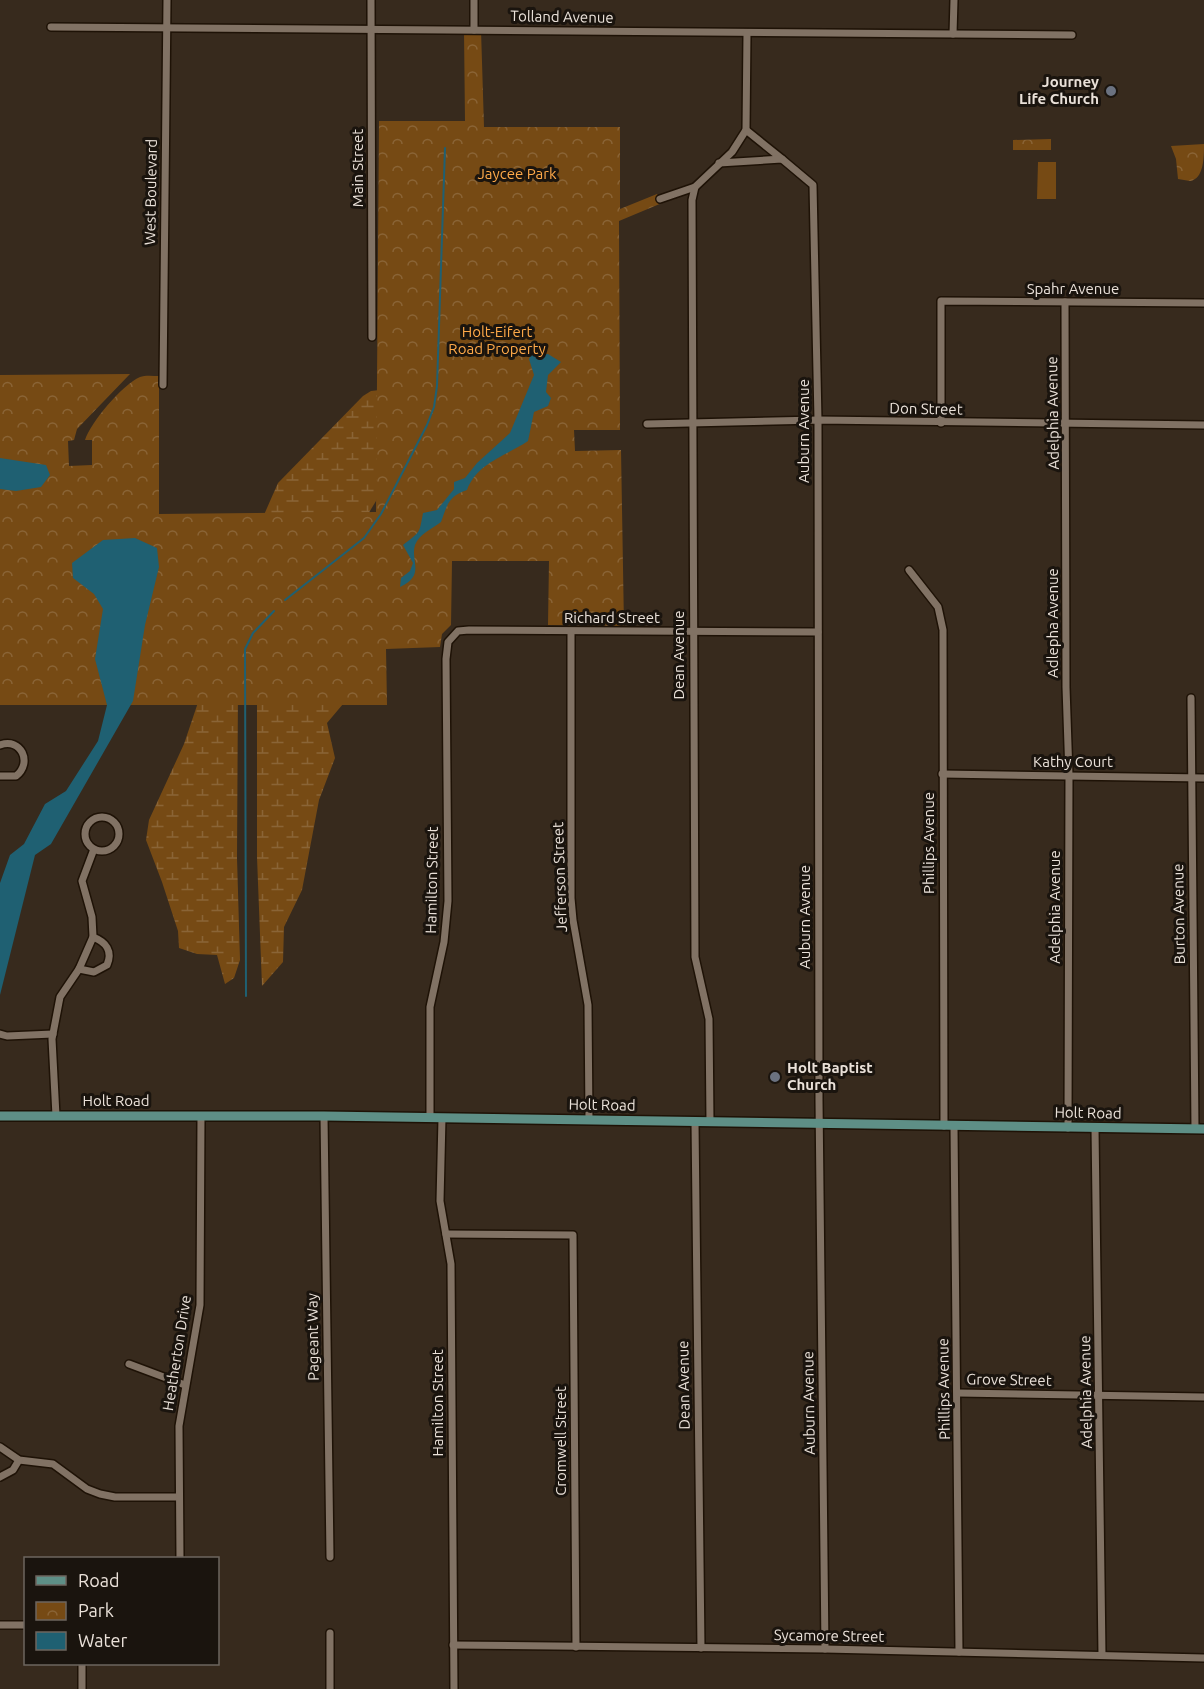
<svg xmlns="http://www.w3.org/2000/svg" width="1204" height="1689" viewBox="0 0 1204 1689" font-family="Ubuntu,sans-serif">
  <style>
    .wetland { fill: url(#wetland-marsh) }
    .park { fill: url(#park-crowns) }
    .pitch { fill: #764a14 }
    .water { fill: #1f6072 }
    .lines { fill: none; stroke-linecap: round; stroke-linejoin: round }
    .stream { stroke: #1f6072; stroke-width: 2 }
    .minor-casing { stroke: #1e1206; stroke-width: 10 }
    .secondary-casing { stroke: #1e1206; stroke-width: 12 }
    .minor { stroke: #817264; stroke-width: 7 }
    .secondary { stroke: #5e8f86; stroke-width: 9 }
    .worship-dot { fill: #6b7280; stroke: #1a140e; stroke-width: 2 }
    .labels { text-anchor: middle; stroke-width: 6; stroke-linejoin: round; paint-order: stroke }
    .street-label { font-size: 15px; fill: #eae1d9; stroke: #1a140e }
    .poi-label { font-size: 15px; font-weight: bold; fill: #eae1d9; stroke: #1a140e; text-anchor: end }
    .park-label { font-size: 15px; fill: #fea949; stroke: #1a140e }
  </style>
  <defs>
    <pattern id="wetland-marsh" width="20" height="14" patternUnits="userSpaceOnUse" patternTransform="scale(1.5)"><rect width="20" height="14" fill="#764a14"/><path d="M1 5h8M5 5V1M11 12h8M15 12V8" fill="none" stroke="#8a6436"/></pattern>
    <pattern id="park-crowns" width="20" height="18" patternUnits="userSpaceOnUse" patternTransform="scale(1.5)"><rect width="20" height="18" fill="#764a14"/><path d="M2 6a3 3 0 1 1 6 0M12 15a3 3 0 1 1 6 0" fill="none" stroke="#8a6436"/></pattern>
  </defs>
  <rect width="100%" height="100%" fill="#372a1d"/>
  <g class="wetland">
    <path d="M389 389 397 456 376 501 359 529 256 533 278 483 363 396 371 391Z"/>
    <path d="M214 655 238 686 237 858 240 960 234 978 225 984 217 955 197 954 179 948 178 931 162 882 146 840 149 820 184 744Z"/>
    <path d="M257 684 359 685 327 723 335 758 319 800 302 890 284 927 283 962 262 986 257 857Z"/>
  </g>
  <g class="park">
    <path d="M464 30H481L484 127H620V209L657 194 662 203 619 221 620 430H574L575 451 621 450 624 626 548 625 549 561H452L451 625 442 634 440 647 386 649 387 705H0V375L130 374 77 429 74 440 68 441 69 466 92 465V440H85C91 422 122 385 140 377 145 375 153 376 159 376V514L376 512 379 121H465Z"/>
    <path d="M1051 139V150H1013V140Z"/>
    <path d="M1204 144C1204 157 1204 179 1190 181L1178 179 1176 159 1171 146Z"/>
  </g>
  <path class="pitch" d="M1038 162H1056V199H1037Z"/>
  <g class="water">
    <path d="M548 354 561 362 548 375 546 392 551 398 548 406 534 412 528 441C504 457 477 463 467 490 448 496 447 506 441 522 432 529 419 534 415 545 410 561 426 575 400 587L401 578 410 571 413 563 403 545C421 531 419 534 423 513L437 510 454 489V482L465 478 477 463 510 433 534 375 529 359 531 355Z"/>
    <path d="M0 458 46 465 50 475 41 487 16 491 0 489Z"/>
    <path d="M135 538 157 548 159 567 145 625 133 701 51 844 35 855 0 995V883L10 855 24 844 45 804 66 791 98 741 107 705 95 659 103 609 94 594 73 578 72 563 103 540Z"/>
  </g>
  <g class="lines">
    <g class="stream">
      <path d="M285 600 364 538 381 514 427 425 434 407 437 386 445 148"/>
      <path d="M246 996 245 649 253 633 274 611"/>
    </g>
    <defs>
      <g id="minor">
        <path d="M371 0 372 337"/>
        <path d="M51 27 1072 35"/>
        <path d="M474 30V0"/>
        <path d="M953 34 954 0"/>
        <path d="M746 130 782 159"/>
        <path d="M719 163 782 159 813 185 818 420 819 1100 825 1649"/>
        <path d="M695 187 692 200 695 957 709 1019 710 1122"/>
        <path d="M660 199 695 187 732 152 746 130 747 33"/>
        <path d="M1065 302 1066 687 1069 775 1068 1128"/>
        <path d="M163 385 167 0"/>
        <path d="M941 423V301L1204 303"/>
        <path d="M647 424 818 420 1204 425"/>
        <path d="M909 570 938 607 943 630 944 1126"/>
        <path d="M571 632V898L573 920 588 1005 589 1120"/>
        <path d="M1191 698 1195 1129"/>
        <path d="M0 745C21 737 33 763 16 776H0"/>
        <path d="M942 774 1204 778"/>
        <circle cx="102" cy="834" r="17"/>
        <path d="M79 969 94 972 107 965C113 951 106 942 93 937"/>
        <path d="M0 1034 7 1036 53 1034"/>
        <path d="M56 1116 52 1039 60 997 79 969 93 937 92 917 82 881 94 849"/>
        <path d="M324 1116 330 1557"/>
        <path d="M430 1118V1007L444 942 448 901 446 659 448 642 458 631 469 630 818 632"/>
        <path d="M442 1118 440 1201 451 1264 454 1689"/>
        <path d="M695 1122 701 1648"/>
        <path d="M954 1126 959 1652"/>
        <path d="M1095 1128 1102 1655"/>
        <path d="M446 1234 573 1235 576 1647"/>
        <path d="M129 1364 185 1385"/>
        <path d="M958 1393 1204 1397"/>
        <path d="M0 1447 19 1460 53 1464 87 1489 100 1494 115 1497H178"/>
        <path d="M0 1477 13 1470 19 1460"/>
        <path d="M180 1558 179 1426 200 1305 201 1116"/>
        <path d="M0 1625H26"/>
        <path d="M330 1633V1689"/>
        <path d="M453 1645 825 1649 1204 1658"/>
        <path d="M82 1689V1664"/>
      </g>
      <path id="secondary" d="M0 1116H324L1204 1129"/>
    </defs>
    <use href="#minor" class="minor-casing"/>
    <use href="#secondary" class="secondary-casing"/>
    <use href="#minor" class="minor"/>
    <use href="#secondary" class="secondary"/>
  </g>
  <g class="worship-dot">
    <circle cx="1111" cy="91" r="6"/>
    <circle cx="775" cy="1077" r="6"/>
  </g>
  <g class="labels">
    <g class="street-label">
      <text transform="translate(562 17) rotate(1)" y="5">Tolland Avenue</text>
      <text transform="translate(358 168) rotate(-90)" y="5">Main Street</text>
      <text transform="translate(151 192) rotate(-89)" y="5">West Boulevard</text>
      <text x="1073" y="294">Spahr Avenue</text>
      <text transform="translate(926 409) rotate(1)" y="5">Don Street</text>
      <text transform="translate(1053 413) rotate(-91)" y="5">Adelphia Avenue</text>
      <text transform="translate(804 431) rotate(-90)" y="5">Auburn Avenue</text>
      <text x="612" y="623">Richard Street</text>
      <text transform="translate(1053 623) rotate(-90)" y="5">Adlepha Avenue</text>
      <text transform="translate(679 655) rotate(-90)" y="5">Dean Avenue</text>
      <text x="1073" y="767">Kathy Court</text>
      <text transform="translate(929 843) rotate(-90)" y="5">Phillips Avenue</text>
      <text transform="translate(560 877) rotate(-92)" y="5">Jefferson Street</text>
      <text transform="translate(432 880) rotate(-89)" y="5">Hamilton Street</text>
      <text transform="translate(1055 907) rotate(-90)" y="5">Adelphia Avenue</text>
      <text transform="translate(1179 914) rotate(-91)" y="5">Burton Avenue</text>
      <text transform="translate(805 917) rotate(-90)" y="5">Auburn Avenue</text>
      <text x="116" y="1106">Holt Road</text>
      <text transform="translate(602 1105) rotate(1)" y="5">Holt Road</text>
      <text transform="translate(1088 1113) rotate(1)" y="5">Holt Road</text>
      <text transform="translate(313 1337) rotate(-91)" y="5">Pageant Way</text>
      <text transform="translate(177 1353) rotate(-81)" y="5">Heatherton Drive</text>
      <text transform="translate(1009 1380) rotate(1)" y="5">Grove Street</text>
      <text transform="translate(684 1385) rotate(-91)" y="5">Dean Avenue</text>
      <text transform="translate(944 1389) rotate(-91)" y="5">Phillips Avenue</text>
      <text transform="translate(1086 1392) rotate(-91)" y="5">Adelphia Avenue</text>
      <text transform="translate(438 1403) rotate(-90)" y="5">Hamilton Street</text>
      <text transform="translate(809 1403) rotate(-91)" y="5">Auburn Avenue</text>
      <text transform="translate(561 1441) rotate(-90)" y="5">Cromwell Street</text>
      <text transform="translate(829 1636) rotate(1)" y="5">Sycamore Street</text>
    </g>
    <g class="poi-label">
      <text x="1099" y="87">Journey<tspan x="1099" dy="17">Life Church</tspan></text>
      <text x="787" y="1073" text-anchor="start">Holt Baptist<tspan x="787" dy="17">Church</tspan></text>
    </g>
    <g class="park-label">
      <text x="517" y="179">Jaycee Park</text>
      <text x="497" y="337">Holt-Eifert<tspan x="497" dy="17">Road Property</tspan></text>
    </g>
  </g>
  <rect x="24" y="1557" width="195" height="108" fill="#1a140e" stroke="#6d665f" stroke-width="1.5"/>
  <rect x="36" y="1576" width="30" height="9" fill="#5e8f86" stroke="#6d665f" stroke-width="1.5"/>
  <text x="78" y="1587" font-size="18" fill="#eae1d9">Road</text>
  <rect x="36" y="1602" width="30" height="18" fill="url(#park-crowns)" stroke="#6d665f" stroke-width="1.5"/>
  <text x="78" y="1617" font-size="18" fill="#eae1d9">Park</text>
  <rect x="36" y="1632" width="30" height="18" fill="#1f6072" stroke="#6d665f" stroke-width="1.5"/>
  <text x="78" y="1647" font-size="18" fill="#eae1d9">Water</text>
</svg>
